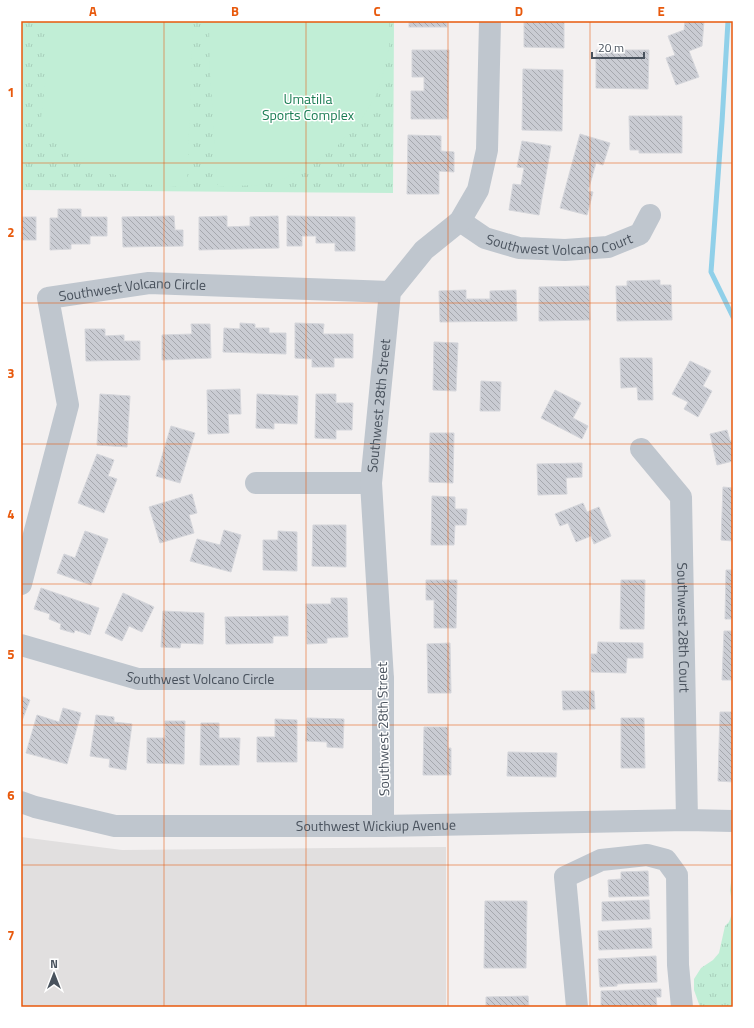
<svg xmlns="http://www.w3.org/2000/svg" width="754" height="1028" viewBox="0 0 754 1028" font-family="'Titillium Web',sans-serif">
  <style>
    .education { fill: #e1dfdf }
    .grass { fill: url(#grass-tufts) }
    .pitch { fill: #c1eed6 }
    .lines { fill: none; stroke-linecap: round; stroke-linejoin: round }
    .stream { stroke: #90d0e9; stroke-width: 5 }
    .building { fill: url(#building-back-hatch); stroke: #d5d6db }
    .minor { stroke: #bfc6ce; stroke-width: 22 }
    .grid { fill: none; stroke: #e8590c; stroke-width: 1; stroke-opacity: 0.55 }
    .labels { text-anchor: middle; stroke-width: 3; stroke-linejoin: round; paint-order: stroke }
    .park-label { font-size: 14px; fill: #1b7d54; stroke: #fff }
    .street-label { font-size: 14px; fill: #49525d; stroke: #fff }
    .neatline { fill: none; stroke: #e8590c; stroke-width: 1.5 }
    .grid-label { font-size: 13px; text-anchor: middle; font-weight: bold; fill: #e8590c }
  </style>
  <defs>
    <pattern id="grass-tufts" width="24" height="20" patternUnits="userSpaceOnUse"><rect width="24" height="20" fill="#c1eed6"/><path d="M3 7l-1-3M5 7V3M7 7l1-3M15 17l-1-3M17 17v-4M19 17l1-3" fill="none" stroke="#a7ceba"/></pattern>
    <pattern id="building-back-hatch" width="6" height="6" patternUnits="userSpaceOnUse"><rect width="6" height="6" fill="#caccd3"/><path d="M-1 5l2 2M0 0l6 6M5-1l2 2" fill="none" stroke="#a6a8ae"/></pattern>
  </defs>
  <rect width="100%" height="100%" fill="#f3f0f0"/>
  <path class="education" d="M21 837 122 850 446 847V1007H21Z"/>
  <g class="grass">
    <path d="M21 21H394L393 193 21 190Z"/>
    <path d="M733 867V909L730 890Z"/>
    <path d="M733 911V1007H700L694 990V979L701 968 713 960 719 953 725 926 729 922Z"/>
  </g>
  <g class="pitch">
    <path d="M46 21H191L193 22 187 186 170 187 136 183 100 169 72 151 41 119 46 76Z"/>
    <path d="M210 21H389V47L382 78 375 98 358 124 338 145 311 164 285 178 258 185 218 187 210 72 209 22Z"/>
  </g>
  <g class="lines">
    <path class="stream" d="M728 21 722 122 711 272 733 317"/>
  </g>
  <g class="building">
    <rect x="409" y="21" width="38" height="6"/>
    <path d="M524 21H564V48L524 47Z"/>
    <path d="M685 21H704L702 46 689 51 699 77 676 85 666 58 675 55 668 36 684 30Z"/>
    <path d="M412 50H449L448 119H411V91H424V77H412Z"/>
    <path d="M596 50H649L648 89 596 88Z"/>
    <path d="M523 69 563 70 562 131 522 130Z"/>
    <path d="M629 116H682V153H639V150H630Z"/>
    <path d="M580 134 610 143 603 165 596 163 588 191 593 192 587 215 560 208Z"/>
    <path d="M408 135 441 136V151L454 152V172L439 171V194H407Z"/>
    <path d="M522 141 551 146 539 215 509 210 513 184 521 185 524 168 517 167Z"/>
    <path d="M58 209H81V217H107V236H90V244H71V249L50 250V218H58Z"/>
    <path d="M174 216 175 230H183V246L123 247 122 217Z"/>
    <path d="M227 216V227L250 226V217L278 216 279 248 199 250V217Z"/>
    <path d="M287 216 355 217V251H335V243H316V236H302V246H287Z"/>
    <rect x="21" y="217" width="15" height="23"/>
    <path d="M660 280V285H671L672 320 617 321 616 286H627V281Z"/>
    <path d="M589 286 590 320 539 321V287Z"/>
    <path d="M466 290V299H490V291L516 290 517 321 440 322 439 291Z"/>
    <path d="M240 323 255 324V328H269V333H286V354L223 352 224 328 240 329Z"/>
    <path d="M295 323 324 324 323 334H353V358H334V367H312V359L295 358Z"/>
    <path d="M191 324H210L211 358 162 360V335L192 334Z"/>
    <path d="M85 329H105V336L124 335V341H140V360L86 361Z"/>
    <path d="M434 342 458 343 456 391 433 390Z"/>
    <path d="M620 358H652L653 400H638L637 387 621 388Z"/>
    <path d="M690 361 711 371 703 386 712 391 698 417 684 409 688 402 672 394Z"/>
    <path d="M481 381 501 382 500 411H480Z"/>
    <path d="M240 389 241 414H228L229 433 208 434 207 390Z"/>
    <path d="M555 390 581 403 573 418 588 426 582 439 541 418Z"/>
    <path d="M100 394 130 396 127 447 97 445Z"/>
    <path d="M257 394 298 396 297 424 274 423V429L256 428Z"/>
    <path d="M316 394H336V403H353L352 430H336V439L315 438Z"/>
    <path d="M171 426 195 433 180 483 156 476Z"/>
    <path d="M727 430 730 441 733 440V461L717 465 710 434Z"/>
    <path d="M430 433H454L453 483 429 482Z"/>
    <path d="M97 454 114 460 108 476 117 479 104 513 78 503Z"/>
    <path d="M582 463V477L566 478 567 494 538 495 537 464Z"/>
    <path d="M723 487 733 488V541L721 540Z"/>
    <path d="M192 494 197 513 189 515 194 533 160 543 149 507Z"/>
    <path d="M432 496 455 497V509H467L466 525H455L454 545H431Z"/>
    <path d="M583 503 587 512 599 507 611 536 594 544 591 536 576 542 568 523 560 526 555 514Z"/>
    <path d="M313 525H346V567L312 566Z"/>
    <path d="M224 530 241 535 231 572 190 561 197 539 220 545Z"/>
    <path d="M85 531 108 539 91 585 57 573 64 554 75 558Z"/>
    <path d="M278 531 297 532V571L263 570V540H278Z"/>
    <path d="M726 570H733V619H725Z"/>
    <path d="M426 580H457L456 628H434V600H426Z"/>
    <path d="M621 580H645L644 629H620Z"/>
    <path d="M41 588 99 608 90 635 75 630 74 633 60 629 61 624 49 619 50 614 34 609Z"/>
    <path d="M123 593 154 607 142 632 129 626 122 641 105 633Z"/>
    <path d="M331 598H347L348 637 327 638V643L307 644 306 604H331Z"/>
    <path d="M163 611 204 613 203 644 181 643 180 648 161 647Z"/>
    <path d="M288 616V636H273V643L226 644 225 617Z"/>
    <path d="M724 631H733V680H722Z"/>
    <path d="M598 642 643 643V658H627L626 673 591 672V654H597Z"/>
    <path d="M450 643 451 693H428L427 644Z"/>
    <path d="M562 691H594L595 709 563 710Z"/>
    <path d="M21 696 30 700 21 723Z"/>
    <path d="M63 708 81 713 67 764 26 753 37 715 59 722Z"/>
    <path d="M720 712H733V782L718 781Z"/>
    <path d="M96 715 114 717V722L132 724 126 770 109 767 110 759 90 756Z"/>
    <path d="M307 718 344 719 343 748 327 747V742L306 741Z"/>
    <path d="M621 718H644L645 768H621Z"/>
    <path d="M275 719 297 720V762H257V737H275Z"/>
    <path d="M165 721H185L184 764 147 763V738H165Z"/>
    <path d="M201 723H219V738H240L239 765H200Z"/>
    <path d="M424 727H448V748H451V775H423Z"/>
    <path d="M508 752 557 753 556 777 507 776Z"/>
    <path d="M648 871 649 896 609 897 608 880 621 879V872Z"/>
    <path d="M649 900 650 919 602 921V902Z"/>
    <path d="M485 901H527L526 968H484Z"/>
    <path d="M651 928 652 948 599 950 598 931Z"/>
    <path d="M656 956 657 982 617 984V986L600 987 598 959Z"/>
    <path d="M661 989V997H656L657 1007H601V991Z"/>
    <path d="M528 996 529 1007H486V997Z"/>
  </g>
  <g class="lines">
    <g class="minor">
      <path id="s1" d="M460 221 485 238 519 248 565 250 608 247 640 234 650 215"/>
      <path id="s2" d="M641 449 681 497 687 820"/>
      <path d="M256 483H371"/>
      <path id="s3" d="M21 584 68 405 48 298 149 283 390 292"/>
      <path id="s4" d="M21 645 138 679H383"/>
      <path id="s5" d="M21 802 35 807 115 826H383L687 820 733 821"/>
      <path id="s6" d="M383 826V679L371 483 390 292 424 250 460 221 478 190 487 150 490 21"/>
      <path d="M577 1007 565 877 601 860 647 855 666 860 677 875 678 965 682 1007"/>
    </g>
  </g>
  <path class="grid" d="M164 21V1007M306 21V1007M448 21V1007M590 21V1007M21 163H733M21 303H733M21 444H733M21 584H733M21 725H733M21 865H733"/>
  <g class="labels">
    <g class="park-label">
      <text x="308" y="104">Umatilla<tspan x="308" dy="16">Sports Complex</tspan></text>
    </g>
    <g class="street-label">
      <text dy="5" stroke="none"><textPath href="#s1" startOffset="106">Southwest Volcano Court</textPath></text>
      <text dy="5" stroke="none"><textPath href="#s3" startOffset="379">Southwest Volcano Circle</textPath></text>
      <text dy="5" stroke="none"><textPath href="#s6" startOffset="421">Southwest 28th Street</textPath></text>
      <text dy="5" stroke="none"><textPath href="#s2" startOffset="193">Southwest 28th Court</textPath></text>
      <text dy="5" stroke="none"><textPath href="#s4" startOffset="184">Southwest Volcano Circle</textPath></text>
      <text transform="translate(383 729) rotate(-91)" y="5">Southwest 28th Street</text>
      <text dy="5" stroke="none"><textPath href="#s5" startOffset="358">Southwest Wickiup Avenue</textPath></text>
    </g>
  </g>
  <rect width="754" height="1028" fill="none" stroke="#ffffff" stroke-width="44"/>
  <g transform="translate(54 974)" stroke="#ffffff" stroke-width="3" paint-order="stroke">
  <path d="M0-3L7 15L0 10L-7 15Z" fill="#49525d"/>
  <text y="-6" font-size="11" font-weight="bold" text-anchor="middle" fill="#49525d">N</text>
  </g>
  <path d="M592 52v6h52v-6" fill="none" stroke="#49525d" stroke-width="2"/>
  <text x="598" y="52" font-size="12" fill="#49525d" stroke="#ffffff" stroke-width="3" paint-order="stroke">20 m</text>
  <rect x="22" y="22" width="710" height="984" class="neatline"/>
  <g class="grid-label">
    <text x="93" y="16">A</text>
    <text x="235" y="16">B</text>
    <text x="377" y="16">C</text>
    <text x="519" y="16">D</text>
    <text x="661" y="16">E</text>
    <text x="11" y="97">1</text>
    <text x="11" y="237">2</text>
    <text x="11" y="378">3</text>
    <text x="11" y="519">4</text>
    <text x="11" y="659">5</text>
    <text x="11" y="800">6</text>
    <text x="11" y="940">7</text>
  </g>
</svg>
